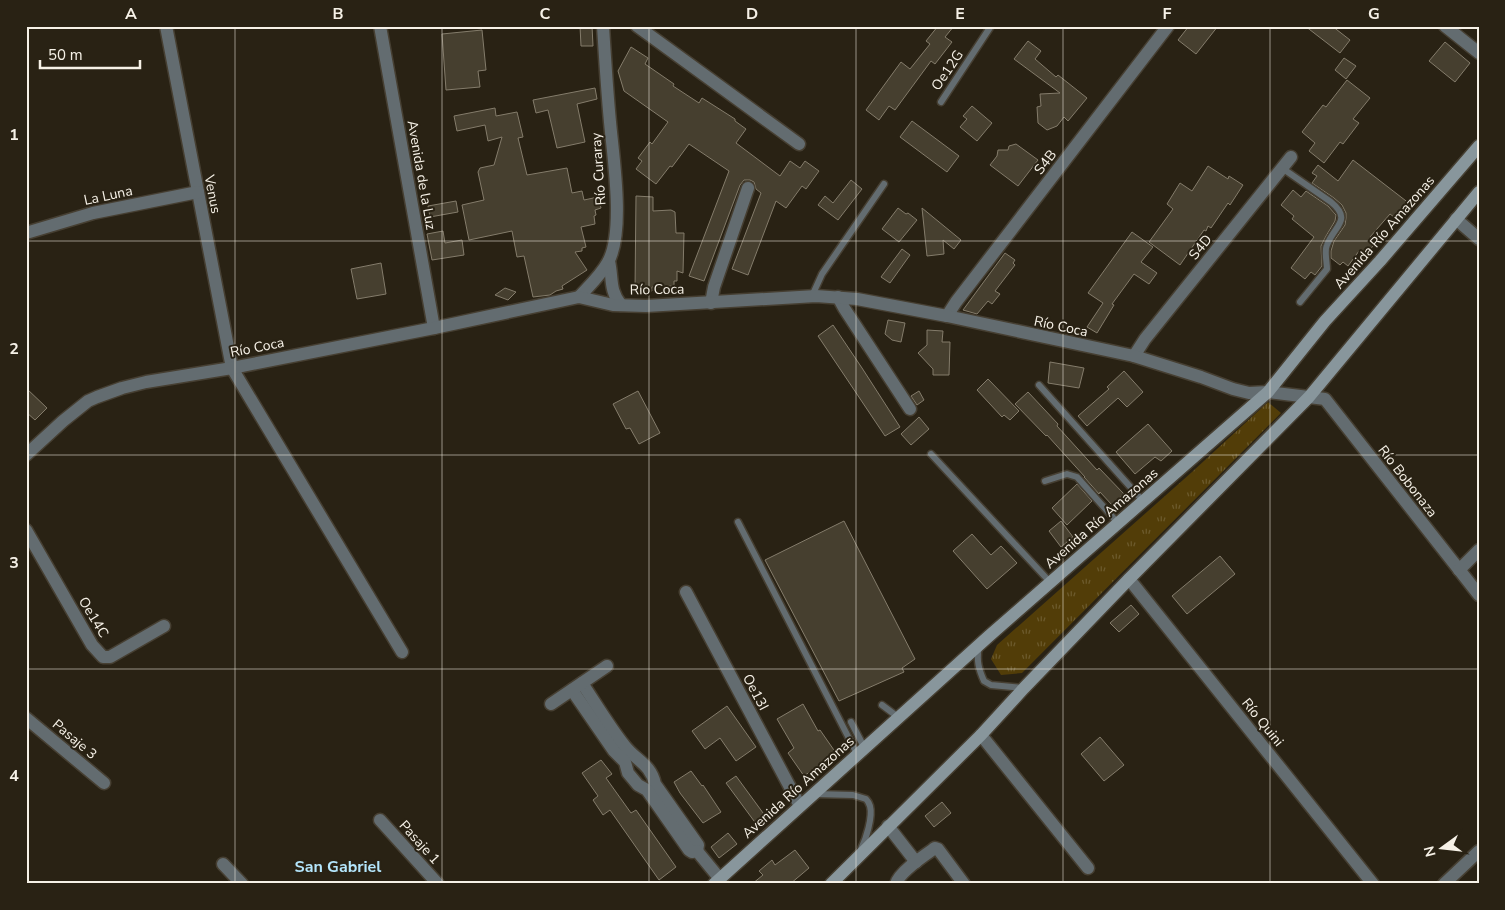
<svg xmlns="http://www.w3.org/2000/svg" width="1505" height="910" viewBox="0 0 1505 910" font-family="'Nunito Sans',sans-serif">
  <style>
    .park { fill: url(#park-tufts) }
    .building { fill: #463f2f; stroke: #847c6b }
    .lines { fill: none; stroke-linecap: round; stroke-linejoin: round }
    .lane-casing { stroke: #463f32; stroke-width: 9 }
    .street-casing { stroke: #463f32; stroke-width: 15 }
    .secondary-casing { stroke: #463f32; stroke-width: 15 }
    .lane { stroke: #636c70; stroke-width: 6 }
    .street { stroke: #636c70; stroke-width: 12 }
    .secondary { stroke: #88969c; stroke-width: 12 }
    .grid { fill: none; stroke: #f6f1e7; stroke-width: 1; stroke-opacity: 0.55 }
    .labels { text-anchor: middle; stroke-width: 4; stroke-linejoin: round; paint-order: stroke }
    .street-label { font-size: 14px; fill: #f6f1e7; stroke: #292214 }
    .quarter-label { font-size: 16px; font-weight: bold; fill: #b4e6fc; stroke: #292214 }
    .neatline { fill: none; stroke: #f6f1e7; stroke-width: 2 }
    .grid-label { font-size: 16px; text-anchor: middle; font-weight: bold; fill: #f6f1e7 }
  </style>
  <defs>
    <pattern id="park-tufts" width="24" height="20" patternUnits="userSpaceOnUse" patternTransform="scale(1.25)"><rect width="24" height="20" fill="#523d08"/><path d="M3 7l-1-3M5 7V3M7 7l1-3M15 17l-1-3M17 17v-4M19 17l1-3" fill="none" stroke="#6c5a2c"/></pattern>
  </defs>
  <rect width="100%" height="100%" fill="#292214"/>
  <path class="park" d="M1268 402 1281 413 1022 673 1001 675 991 659 997 645 1192 472Z"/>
  <g class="building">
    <path d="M580 26H592L593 46H581Z"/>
    <path d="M938 26H954L945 37 952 42 935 64 931 61 895 110 889 106 879 120 866 110 901 62 910 69 930 44 926 41Z"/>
    <path d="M1189 26H1218L1196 54 1178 40Z"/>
    <path d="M1305 26H1332L1350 40 1340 53Z"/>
    <path d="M482 30 486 70 478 71 480 87 446 90 442 34Z"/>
    <path d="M1028 41 1041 51 1035 59 1056 77 1058 75 1087 98 1068 121 1064 117 1057 126 1047 130 1038 123 1037 107 1041 106 1040 94 1060 93 1014 59Z"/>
    <path d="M1445 42 1470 63 1455 82 1429 61Z"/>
    <path d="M631 47 648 58 645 64 674 84 673 86 699 103 702 98 735 119V121L746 129 736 143 780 176 790 161 800 168 805 161 819 171 806 189 802 186 786 208 776 201 748 275 732 269 761 193 756 189 754 182 750 180H744L740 185 704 281 689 276 729 171 689 144 672 167 670 166 656 184 636 169 642 161 638 158 650 142 652 144 668 122 624 91 618 71Z"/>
    <path d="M1344 58 1356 66 1346 79 1335 70Z"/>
    <path d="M1347 80 1370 98 1353 119 1359 123 1343 144 1340 142 1324 163 1309 151 1315 143 1302 132 1323 105 1326 107Z"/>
    <path d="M595 88 597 99 577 104 585 142 557 148 548 110 536 113 533 100Z"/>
    <path d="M972 106 992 123 977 141 960 127 967 119 963 116Z"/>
    <path d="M495 108 496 116 517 112 523 137 518 138 527 175 567 168 572 193 582 191 584 200 598 197 601 208 595 210 596 215 594 216 595 224 581 227 586 247 582 248V251L575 252 587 270 562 286 563 289 556 291 550 295 533 297 524 256 517 257 512 231 469 240 462 205 484 200 478 172 480 168 494 165 502 137 488 141 485 125 457 131 454 116Z"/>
    <path d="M912 121 959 156 947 172 900 137Z"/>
    <path d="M1016 144 1038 160 1018 186 990 165 997 156 998 150H1008L1009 146Z"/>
    <path d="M1353 160 1410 204 1398 220 1390 214 1370 237 1376 242 1365 256 1359 251 1348 266 1343 262 1340 265 1331 258V251L1334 241 1345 225 1346 218V213L1342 205 1334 198 1312 183 1317 176 1312 173 1318 165 1338 181Z"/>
    <path d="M1208 166 1228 179 1229 176 1243 185 1230 205 1228 203 1211 228 1208 226 1206 231 1204 230 1180 265 1149 242 1173 209 1167 204 1180 183 1192 191Z"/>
    <path d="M851 180 862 189 838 220 818 205 825 196 833 203Z"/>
    <path d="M1293 190 1301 197 1306 191 1328 206 1336 215 1335 221 1326 236 1321 246 1322 266 1315 275 1311 272 1305 279 1291 268 1314 237 1292 219 1294 216 1281 205Z"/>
    <path d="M636 196 653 197V211L671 210 675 212 676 233H684L683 273 677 271V281H674V286L652 287V291H635Z"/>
    <path d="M456 201 458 212 430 217 428 206Z"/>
    <path d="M898 208 906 214 908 213 917 220 899 242 882 229Z"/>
    <path d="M922 208 961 240 954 249 943 240 944 254 927 256Z"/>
    <path d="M443 231 445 243 462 240 464 255 432 260 427 234Z"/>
    <path d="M1132 232 1153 247 1141 262 1157 273 1149 284 1134 274 1112 304 1114 305 1097 333 1087 327 1103 303 1088 293Z"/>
    <path d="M902 249 910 255 890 283 881 277Z"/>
    <path d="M1005 253 1015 260 1013 263 1015 265 995 291 1000 294 992 304 988 301 977 314 963 310Z"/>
    <path d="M381 263 386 294 357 299 351 269Z"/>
    <path d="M505 288 516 292 508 300 495 295Z"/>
    <path d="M888 320 905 323 901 342 892 340 885 334Z"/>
    <path d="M833 325 862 368 900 427 885 436 818 336Z"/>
    <path d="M927 330 943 331 942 342H950L949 375H933V369L918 353 927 345Z"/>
    <path d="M1050 362 1084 368 1079 388 1048 383Z"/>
    <path d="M1124 371 1143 392 1127 407 1118 398 1087 426 1078 416 1109 389 1107 387Z"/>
    <path d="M988 379 1019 411 1010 420 1004 415 1002 417 977 390Z"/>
    <path d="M26 388 47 408 35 420 26 412Z"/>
    <path d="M638 391 660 433 639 444 630 428 626 429 613 404Z"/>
    <path d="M919 391 924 400 917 405 911 396Z"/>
    <path d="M1028 392 1058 424 1057 426 1097 470 1099 468 1124 494 1112 505 1100 492 1099 494 1084 477H1085L1047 435 1046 436 1015 404Z"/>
    <path d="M919 417 929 429 911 445 901 434Z"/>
    <path d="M1148 424 1172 451 1161 461 1155 457 1135 474 1116 452Z"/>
    <path d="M1077 484 1092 501 1067 525 1052 508Z"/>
    <path d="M844 521 915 659 902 668 904 672 839 701 765 560Z"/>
    <path d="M1061 521 1073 537 1061 547 1049 531Z"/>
    <path d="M972 534 991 555 1001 546 1017 563 987 589 953 551Z"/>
    <path d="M1220 556 1235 574 1187 614 1172 596Z"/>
    <path d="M1131 605 1139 614 1119 632 1110 623Z"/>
    <path d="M803 704 818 731 820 730 836 753 804 776 788 753 794 748 777 719Z"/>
    <path d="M727 706 756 747 736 761 720 738 705 749 692 731Z"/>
    <path d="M1100 737 1124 765 1104 781 1081 754Z"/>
    <path d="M601 760 612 774 606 778 631 813 636 810 676 867 659 880 610 810 603 815 593 800 598 796 582 773Z"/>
    <path d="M691 771 702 786 703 785 721 812 703 823 680 793 674 782Z"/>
    <path d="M736 776 766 817 757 825 726 783Z"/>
    <path d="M942 802 951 813 934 827 925 816Z"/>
    <path d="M728 833 737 844 719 858 711 847Z"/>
    <path d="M795 850 809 868 790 884H752L763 875 759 871 772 860 775 865Z"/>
  </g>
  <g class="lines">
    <defs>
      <g id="lane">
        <path d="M941 102 991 26"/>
        <path d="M1282 168 1331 202C1353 220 1334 226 1327 245 1324 251 1327 262 1327 269L1300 302"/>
        <path d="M812 296 822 274 884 184"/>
        <path d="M1039 385 1143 501"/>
        <path d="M931 454 1050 582"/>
        <path d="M1045 481 1067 474 1077 477 1118 523"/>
        <path d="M738 522 857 754"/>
        <path d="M979 647C976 660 979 670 984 681L991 685 1023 688"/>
        <path d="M882 705 898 717"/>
        <path d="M851 722 864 747"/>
        <path d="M815 794 853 795 866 799C868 801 869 803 870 806 873 817 866 839 861 849"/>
      </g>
      <g id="street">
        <path d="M166 26 232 368 402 652"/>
        <path d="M380 26 434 328"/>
        <path d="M637 26 799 144"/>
        <path d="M1445 26 1479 53"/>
        <path d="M1456 219 1479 239"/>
        <path d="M26 233 93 213 198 192"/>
        <path d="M609 261C613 279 609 290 621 305"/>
        <path d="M579 297C589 286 601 275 608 262 625 232 613 156 610 122 607 90 605 58 603 26"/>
        <path d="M838 297 844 308 910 409"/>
        <path d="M711 303 714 287 748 188"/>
        <path d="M947 316 956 302 1168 26"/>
        <path d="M1134 356 1145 339 1291 157"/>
        <path d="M26 455 63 421 88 401 97 397 122 388 146 382 232 368 434 328 579 297 613 305 646 306 816 296 857 299 947 316 1134 356 1201 377 1233 389 1249 393 1268 392 1325 399 1479 595"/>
        <path d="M26 530 92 645 103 657H110L164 626"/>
        <path d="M1459 570 1479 550"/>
        <path d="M1129 579 1373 884"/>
        <path d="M686 592 800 806"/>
        <path d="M582 683C596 704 609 726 624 745 635 760 651 764 655 784L698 845 697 851"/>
        <path d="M572 690 614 751 625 762 628 773 638 785 647 790 689 850 692 852 697 851 720 879"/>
        <path d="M551 704 607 666"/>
        <path d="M26 718 104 783"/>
        <path d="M981 735 1088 868"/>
        <path d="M380 820 438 884"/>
        <path d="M888 826 916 862"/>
        <path d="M223 864 242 884"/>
        <path d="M896 884C899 872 925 855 935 848L938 849 964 884"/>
        <path d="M1444 884 1479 851"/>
      </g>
      <g id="secondary">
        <path d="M714 884 989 636 1268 392 1325 321 1380 261 1479 146"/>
        <path d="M831 884 981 735 1024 688 1129 579 1309 397 1479 192"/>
      </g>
    </defs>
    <use href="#lane" class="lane-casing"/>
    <use href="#street" class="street-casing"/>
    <use href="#secondary" class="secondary-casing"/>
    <use href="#lane" class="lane"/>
    <use href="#street" class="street"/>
    <use href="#secondary" class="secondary"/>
  </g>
  <path class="grid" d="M235 26V884M442 26V884M649 26V884M856 26V884M1063 26V884M1270 26V884M26 241H1479M26 455H1479M26 669H1479"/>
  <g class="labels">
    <g class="street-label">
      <text transform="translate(947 70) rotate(-56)" y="5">Oe12G</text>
      <text transform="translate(1045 162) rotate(-52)" y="5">S4B</text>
      <text transform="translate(598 169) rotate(-94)" y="5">Río Curaray</text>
      <text transform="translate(422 175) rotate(80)" y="5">Avenida de la Luz</text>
      <text transform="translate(213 194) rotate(79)" y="5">Venus</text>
      <text transform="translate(108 195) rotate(-12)" y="5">La Luna</text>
      <text transform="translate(1384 232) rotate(-49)" y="5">Avenida Río Amazonas</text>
      <text transform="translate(1200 247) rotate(-51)" y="5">S4D</text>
      <text transform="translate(657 289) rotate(-1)" y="5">Río Coca</text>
      <text transform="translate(1061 326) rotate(12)" y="5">Río Coca</text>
      <text transform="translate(257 347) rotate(-11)" y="5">Río Coca</text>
      <text transform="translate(1408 481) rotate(52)" y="5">Río Bobonaza</text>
      <text transform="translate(1101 518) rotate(-41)" y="5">Avenida Río Amazonas</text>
      <text transform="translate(94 617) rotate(59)" y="5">Oe14C</text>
      <text transform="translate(756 692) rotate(62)" y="5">Oe13I</text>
      <text transform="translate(1263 722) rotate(51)" y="5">Río Quini</text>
      <text transform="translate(75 739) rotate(40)" y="5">Pasaje 3</text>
      <text transform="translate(798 787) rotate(-42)" y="5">Avenida Río Amazonas</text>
      <text transform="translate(420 842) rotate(48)" y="5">Pasaje 1</text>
    </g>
    <g class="quarter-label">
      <text x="338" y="872">San Gabriel</text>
    </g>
  </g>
  <rect width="1505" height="910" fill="none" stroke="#292214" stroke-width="55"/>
  <g transform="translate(1442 848) rotate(255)" stroke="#292214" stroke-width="4" paint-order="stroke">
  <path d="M0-4L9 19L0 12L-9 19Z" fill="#f6f1e7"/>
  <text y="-8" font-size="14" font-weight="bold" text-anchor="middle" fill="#f6f1e7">N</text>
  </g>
  <path d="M40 60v8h100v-8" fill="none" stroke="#f6f1e7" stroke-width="2.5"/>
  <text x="48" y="60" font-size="15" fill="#f6f1e7" stroke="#292214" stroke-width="4" paint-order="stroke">50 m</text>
  <rect x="28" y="28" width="1450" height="854" class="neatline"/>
  <g class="grid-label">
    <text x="131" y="19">A</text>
    <text x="338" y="19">B</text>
    <text x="545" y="19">C</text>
    <text x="752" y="19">D</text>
    <text x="960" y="19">E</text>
    <text x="1167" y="19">F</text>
    <text x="1374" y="19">G</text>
    <text x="14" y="140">1</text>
    <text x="14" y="354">2</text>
    <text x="14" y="568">3</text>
    <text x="14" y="781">4</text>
  </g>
</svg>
